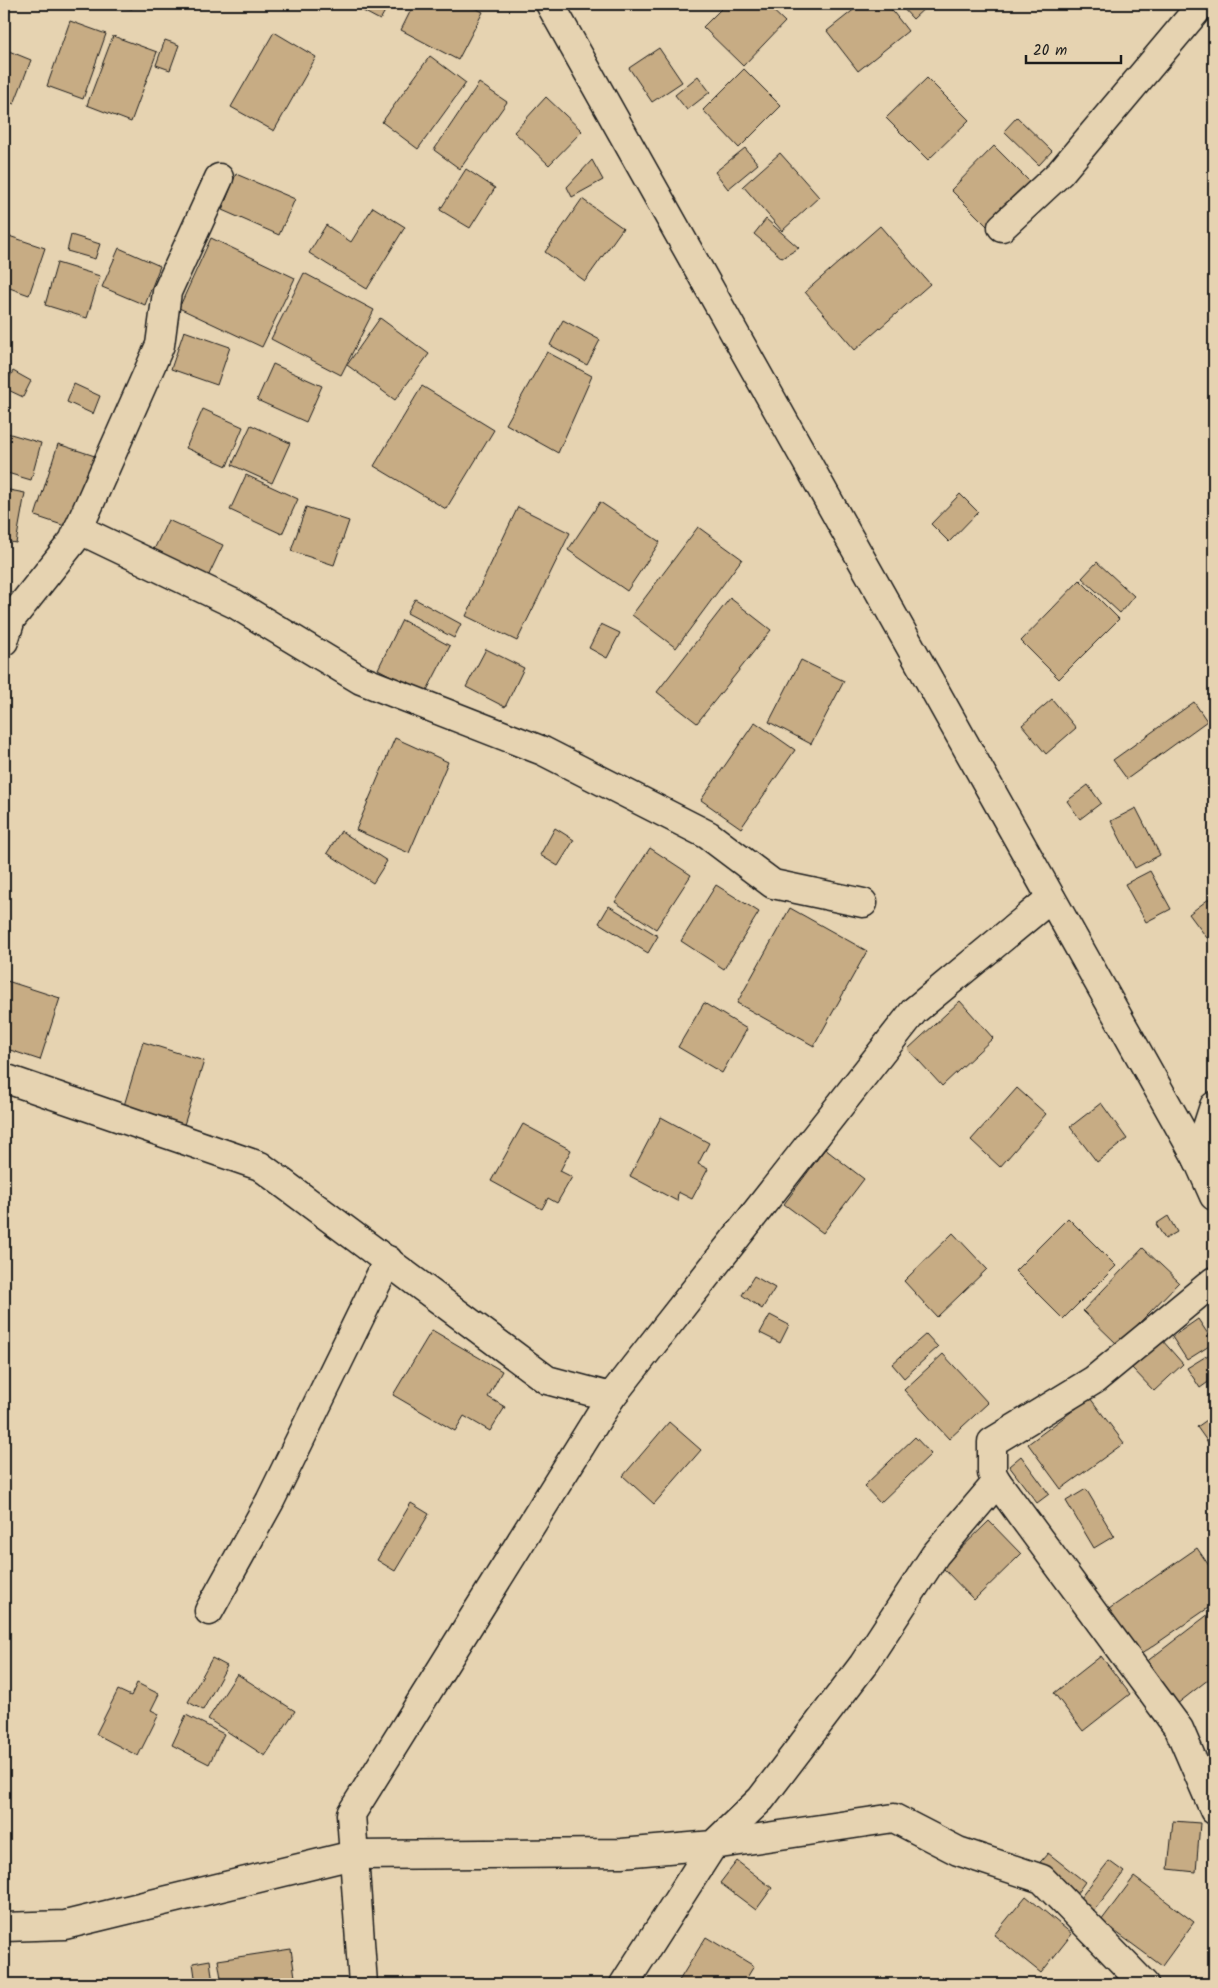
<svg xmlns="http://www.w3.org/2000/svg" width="1218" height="1988" viewBox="0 0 1218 1988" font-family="Kalam,sans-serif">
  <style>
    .building { fill: #c7ac84; stroke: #1c1c1c }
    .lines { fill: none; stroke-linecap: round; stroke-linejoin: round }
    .minor-casing { stroke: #1c1c1c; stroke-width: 31 }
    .secondary-casing { stroke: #1c1c1c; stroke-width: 31 }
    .minor { stroke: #e6d3b1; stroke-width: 28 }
    .secondary { stroke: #e6d3b1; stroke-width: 28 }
  </style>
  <rect width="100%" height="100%" fill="#e6d3b1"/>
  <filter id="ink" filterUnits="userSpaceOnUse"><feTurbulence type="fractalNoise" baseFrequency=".02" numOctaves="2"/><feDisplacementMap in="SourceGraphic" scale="10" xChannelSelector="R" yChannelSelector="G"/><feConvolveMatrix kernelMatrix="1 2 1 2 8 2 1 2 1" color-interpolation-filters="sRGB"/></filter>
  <g filter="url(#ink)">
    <g class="building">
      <path d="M109 4H133L132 9Z"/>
      <path d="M350 4H389L380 20Z"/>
      <path d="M414 4H467L483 12 458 60 401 30Z"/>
      <path d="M726 4H766L785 22 743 66 703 27Z"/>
      <path d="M861 4H887L908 31 858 71 827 31Z"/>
      <path d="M899 4H927L928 5 913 19Z"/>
      <path d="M70 21 106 34 83 99 47 86Z"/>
      <path d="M274 32 316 57 274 131 231 107Z"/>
      <path d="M113 36 157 52 131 122 87 105Z"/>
      <path d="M165 40 179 45 170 70 156 65Z"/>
      <path d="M659 48 682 82 652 102 629 68Z"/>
      <path d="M4 49 31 60 14 104 4 100Z"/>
      <path d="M430 56 466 83 418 149 382 122Z"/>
      <path d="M744 69 781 106 739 148 703 110Z"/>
      <path d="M698 76 710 92 687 110 675 95Z"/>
      <path d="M927 78 969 120 928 160 886 118Z"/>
      <path d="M479 83 507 102 460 169 434 150Z"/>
      <path d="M546 97 582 131 549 165 514 132Z"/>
      <path d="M1017 117 1052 151 1039 165 1004 131Z"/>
      <path d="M994 146 1030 182 987 226 951 190Z"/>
      <path d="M745 148 758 164 728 189 715 172Z"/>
      <path d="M780 153 819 197 782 231 743 186Z"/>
      <path d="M592 160 603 180 572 197 567 187Z"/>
      <path d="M466 169 495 188 470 228 440 210Z"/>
      <path d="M236 174 295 199 279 235 222 210Z"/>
      <path d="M582 199 623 228 585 281 545 252Z"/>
      <path d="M373 207 405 227 367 289 309 253 326 225 351 242Z"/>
      <path d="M766 219 799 248 782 258 754 234Z"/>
      <path d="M880 226 930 284 855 350 805 292Z"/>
      <path d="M71 235 100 244 95 259 67 251Z"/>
      <path d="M9 236 45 248 29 295 4 286V251Z"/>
      <path d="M211 238 295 278 262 347 179 308Z"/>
      <path d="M119 248 160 266 145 305 102 287Z"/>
      <path d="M57 263 100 276 87 318 45 305Z"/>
      <path d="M304 273 374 310 341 375 271 339Z"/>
      <path d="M380 318 429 354 395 400 347 365Z"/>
      <path d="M563 320 600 340 587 365 550 345Z"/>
      <path d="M184 331 230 347 217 385 171 369Z"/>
      <path d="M547 352 592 376 558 453 506 424Z"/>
      <path d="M273 364 322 386 306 422 257 400Z"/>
      <path d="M13 371 31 381 23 397 4 388Z"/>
      <path d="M74 384 100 396 93 414 67 402Z"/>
      <path d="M422 386 494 430 446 509 374 466Z"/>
      <path d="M203 409 243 427 227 466 186 448Z"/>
      <path d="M251 425 290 443 272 483 232 465Z"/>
      <path d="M4 432 41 443 31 480 4 472Z"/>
      <path d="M58 444 104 459 80 531 35 516Z"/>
      <path d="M246 475 298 499 282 534 230 510Z"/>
      <path d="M4 489 25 493 16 543 4 541Z"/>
      <path d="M960 494 978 512 949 542 931 524Z"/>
      <path d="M600 502 660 542 627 591 568 550Z"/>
      <path d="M306 507 349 521 334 565 291 551Z"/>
      <path d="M518 507 570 533 517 641 466 616Z"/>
      <path d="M168 520 223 545 205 583 150 558Z"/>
      <path d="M698 527 742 559 676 648 632 615Z"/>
      <path d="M1097 562 1134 596 1120 613 1082 578Z"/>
      <path d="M1080 580 1119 619 1059 679 1021 641Z"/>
      <path d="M730 598 771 630 697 723 657 692Z"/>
      <path d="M415 599 461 624 454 638 407 613Z"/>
      <path d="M402 620 450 646 425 694 378 669Z"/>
      <path d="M601 624 620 633 607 658 589 648Z"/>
      <path d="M486 649 524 668 505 707 466 687Z"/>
      <path d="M801 660 844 681 811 744 769 722Z"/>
      <path d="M1052 699 1076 728 1046 754 1022 725Z"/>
      <path d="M1194 702 1207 721 1127 779 1113 760Z"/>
      <path d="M755 722 795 750 741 828 701 800Z"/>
      <path d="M395 738 448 762 409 853 356 830Z"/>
      <path d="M1088 785 1101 803 1080 819 1067 801Z"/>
      <path d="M1136 808 1160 855 1135 868 1111 821Z"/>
      <path d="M555 828 574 840 558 866 540 855Z"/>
      <path d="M341 831 387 861 373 883 327 853Z"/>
      <path d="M650 848 691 875 656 929 615 902Z"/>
      <path d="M1150 871 1171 909 1146 922 1125 884Z"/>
      <path d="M716 885 759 912 724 969 681 941Z"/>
      <path d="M1214 895V933L1207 938 1189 914Z"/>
      <path d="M609 906 658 936 648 953 599 923Z"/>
      <path d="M790 908 867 951 814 1046 737 1003Z"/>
      <path d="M4 980 60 998 40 1060 4 1048Z"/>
      <path d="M960 1001 993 1038 942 1086 908 1049Z"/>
      <path d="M704 1003 747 1029 722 1073 678 1047Z"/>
      <path d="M143 1042 204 1061 183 1128 123 1109Z"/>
      <path d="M1017 1088 1046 1114 1000 1167 971 1140Z"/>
      <path d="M1101 1103 1127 1139 1097 1162 1070 1127Z"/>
      <path d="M661 1117 709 1143 698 1164 708 1169 692 1199 678 1192 677 1201 630 1176Z"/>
      <path d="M523 1124 571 1150 560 1171 572 1177 557 1203 548 1198 542 1209 491 1181Z"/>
      <path d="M825 1149 864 1179 823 1233 784 1204Z"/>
      <path d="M1168 1216 1177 1232 1165 1239 1156 1224Z"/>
      <path d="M1068 1218 1116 1266 1063 1319 1015 1271Z"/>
      <path d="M953 1233 987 1269 937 1317 904 1281Z"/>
      <path d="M1143 1248 1179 1282 1118 1345 1083 1311Z"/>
      <path d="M754 1276 775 1288 762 1309 742 1295Z"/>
      <path d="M770 1315 789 1325 780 1343 760 1333Z"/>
      <path d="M1198 1319 1214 1343 1187 1360 1172 1337Z"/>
      <path d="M432 1330 502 1371 488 1397 505 1407 490 1431 464 1416 455 1431 393 1395Z"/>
      <path d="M926 1334 938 1347 904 1378 892 1364Z"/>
      <path d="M1162 1340 1183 1364 1154 1391 1132 1368Z"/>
      <path d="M1213 1352 1214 1378 1200 1388 1187 1368Z"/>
      <path d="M943 1354 988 1403 949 1439 904 1390Z"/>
      <path d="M1090 1398 1124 1443 1061 1489 1028 1444Z"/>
      <path d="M1214 1415V1451L1197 1427Z"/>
      <path d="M669 1422 701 1450 654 1504 623 1476Z"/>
      <path d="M915 1437 931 1454 880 1503 864 1486Z"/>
      <path d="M1021 1456 1049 1494 1037 1503 1009 1466Z"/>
      <path d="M1086 1489 1114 1536 1094 1548 1066 1501Z"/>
      <path d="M411 1503 429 1514 395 1571 377 1560Z"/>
      <path d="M989 1521 1021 1554 974 1600 942 1567Z"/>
      <path d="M1197 1548 1214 1573V1604L1137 1657 1106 1611Z"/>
      <path d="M1214 1610V1675L1172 1708 1141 1666Z"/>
      <path d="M1101 1656 1130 1694 1083 1731 1054 1693Z"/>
      <path d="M212 1658 227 1666 203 1710 188 1702Z"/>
      <path d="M237 1674 295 1711 265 1756 208 1719Z"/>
      <path d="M137 1683 159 1694 151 1710 159 1714 138 1756 96 1734 118 1690 131 1696Z"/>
      <path d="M186 1715 224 1734 209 1764 172 1745Z"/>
      <path d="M1173 1821 1200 1823 1196 1872 1168 1869Z"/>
      <path d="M1048 1853 1085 1882 1074 1897 1036 1867Z"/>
      <path d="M737 1861 772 1888 756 1910 720 1883Z"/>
      <path d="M1109 1861 1124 1872 1092 1913 1077 1902Z"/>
      <path d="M1134 1877 1194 1922 1162 1966 1101 1921Z"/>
      <path d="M1026 1896 1072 1934 1041 1973 994 1935Z"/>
      <path d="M706 1937 754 1966 743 1984H677Z"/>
      <path d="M291 1949 296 1984H222L218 1960Z"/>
      <path d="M210 1960 213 1984H196L193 1963Z"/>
    </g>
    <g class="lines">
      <defs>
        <g id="minor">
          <path d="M1002 227 1060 173 1202 4"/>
          <path d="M78 529 235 604 361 680 543 751 708 835 773 884 863 903"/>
          <path d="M4 641 11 619 73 541 160 345 167 292 219 178"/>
          <path d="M4 1078 260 1166 547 1380 611 1397"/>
          <path d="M1197 1158 1214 1106"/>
          <path d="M997 1482 1179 1729 1214 1810"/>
          <path d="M209 1611 270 1501 388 1260"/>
          <path d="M4 1927 65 1925 353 1855 622 1853 713 1845 761 1799 863 1665 935 1555 997 1482 992 1473V1442L1094 1380 1214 1281"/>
          <path d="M363 1984 351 1814 611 1397 914 1011 1051 898"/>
          <path d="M624 1984 713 1845 894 1818 958 1851 1042 1879 1144 1984"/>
        </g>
        <path id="secondary" d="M550 4 1197 1158 1214 1196"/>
      </defs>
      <use href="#minor" class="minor-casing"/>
      <use href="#secondary" class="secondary-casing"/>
      <use href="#minor" class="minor"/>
      <use href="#secondary" class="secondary"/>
    </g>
  </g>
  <rect width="1218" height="1988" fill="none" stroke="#e6d3b1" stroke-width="20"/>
  <rect x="10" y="10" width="1198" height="1968" fill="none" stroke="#1c1c1c" stroke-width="2" filter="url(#ink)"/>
  <path d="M1026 55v8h95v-8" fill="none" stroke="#1c1c1c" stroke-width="2.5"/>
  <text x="1033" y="55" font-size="15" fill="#1c1c1c" stroke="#e6d3b1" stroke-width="4" paint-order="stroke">20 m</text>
</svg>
